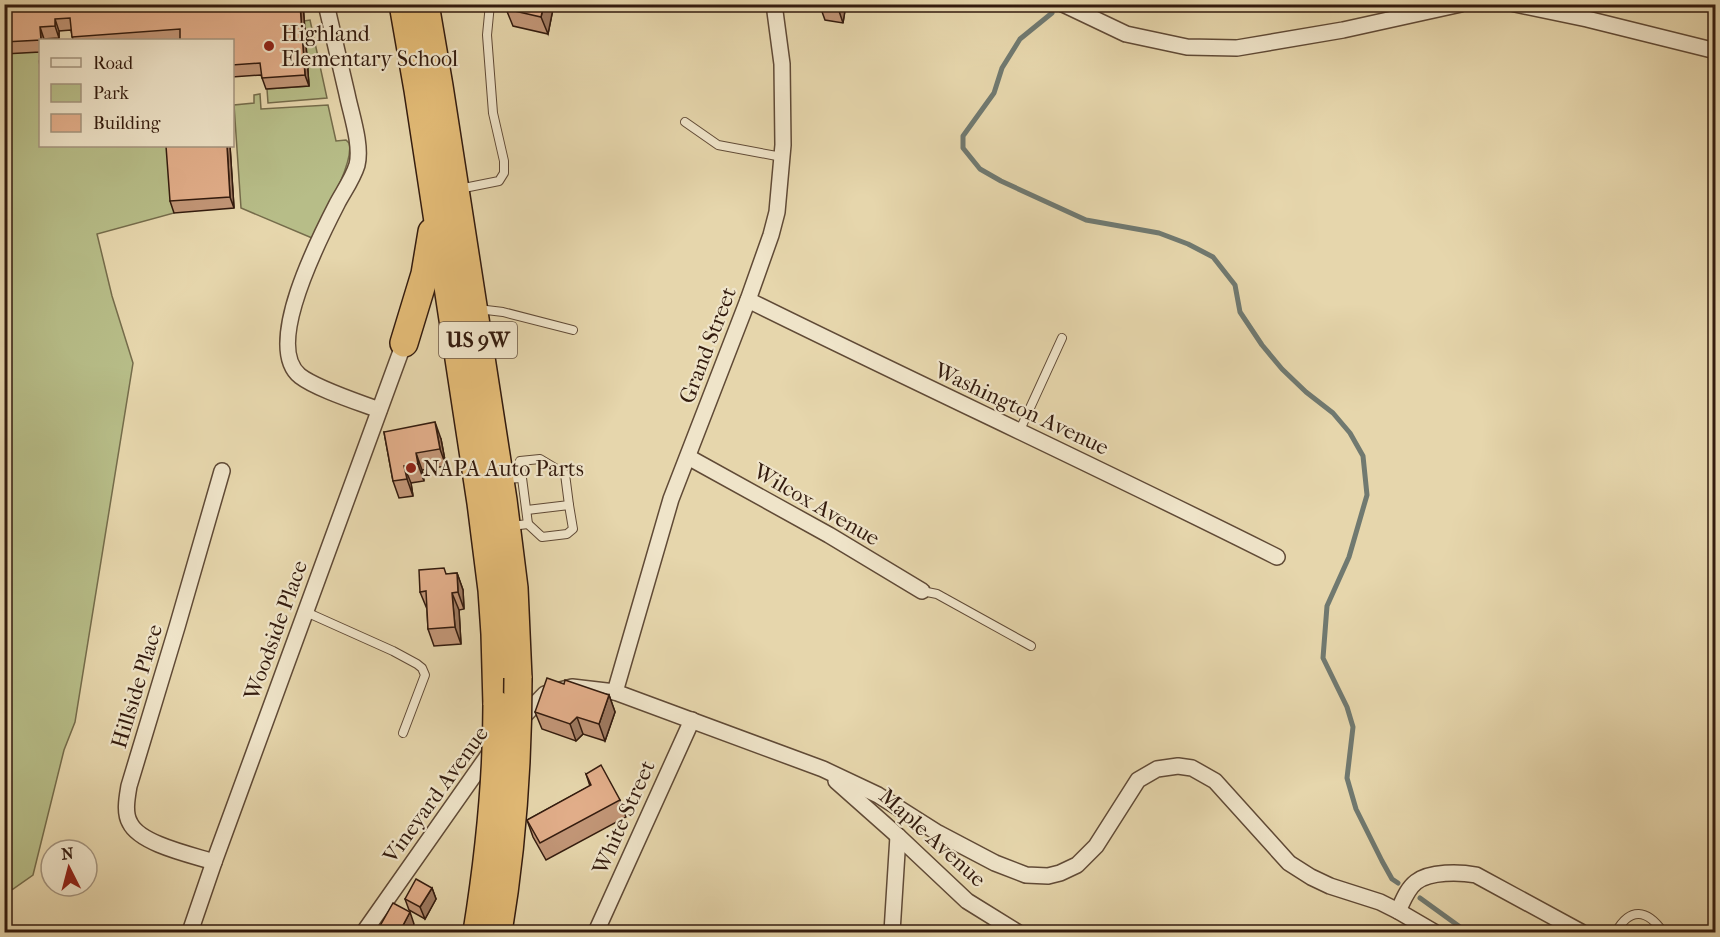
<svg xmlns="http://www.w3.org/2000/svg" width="1720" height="937" viewBox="0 0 1720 937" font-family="'IM FELL French Canon',serif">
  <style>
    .green { fill: #b7bd88; stroke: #756c4b; stroke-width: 1.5 }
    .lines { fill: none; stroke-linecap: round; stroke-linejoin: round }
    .stream { stroke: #707970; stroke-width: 5 }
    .lane-casing { stroke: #604a36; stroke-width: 10 }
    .street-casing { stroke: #604a36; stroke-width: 18 }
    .highway-casing { stroke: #331b0e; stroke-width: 30 }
    .lane { stroke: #efe4c9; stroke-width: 8 }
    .street { stroke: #efe4c9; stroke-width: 15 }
    .highway { stroke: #e3bb76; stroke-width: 27 }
    .highway-bridge-casing { stroke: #331b0e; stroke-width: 30; stroke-linecap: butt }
    .highway-bridge { stroke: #e3bb76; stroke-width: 27 }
    .wall { fill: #c29677; stroke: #331b0e; stroke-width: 1.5 }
    .shaded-wall { fill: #9e7a61; stroke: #331b0e; stroke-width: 1.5 }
    .building { fill: #e2ae8a; stroke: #331b0e; stroke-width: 1.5 }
    .poi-dot { fill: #8f2418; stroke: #efe4c9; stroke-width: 2 }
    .labels { text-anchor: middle; stroke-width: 4.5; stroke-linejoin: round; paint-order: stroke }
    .shield { fill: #efe4c9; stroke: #6b5746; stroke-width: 1.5 }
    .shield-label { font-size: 21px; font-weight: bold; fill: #331b0e }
    .poi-label { font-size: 22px; fill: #331b0e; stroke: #efe4c9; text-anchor: start }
    .street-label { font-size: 22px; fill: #331b0e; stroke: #efe4c9 }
  </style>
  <rect width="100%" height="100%" fill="#e6d6ac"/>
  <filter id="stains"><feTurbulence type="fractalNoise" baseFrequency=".00333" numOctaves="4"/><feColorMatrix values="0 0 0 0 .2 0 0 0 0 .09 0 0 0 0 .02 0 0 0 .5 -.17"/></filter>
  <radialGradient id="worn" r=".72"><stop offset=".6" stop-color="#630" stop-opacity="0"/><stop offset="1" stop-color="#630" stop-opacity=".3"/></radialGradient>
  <g class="green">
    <path d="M310 20 327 98 268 103 267 89 309 86 304 21Z"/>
    <path d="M40 51V60L39 61 40 66V146H170L174 213 97 234 112 296 133 363 75 722 64 750 33 875 13 889 5 893 4 54Z"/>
    <path d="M260 94 261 109 328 105 336 141 346 140 349 143C355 163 322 218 312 238L241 208 234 105 254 103V95Z"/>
  </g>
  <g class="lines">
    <g class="stream">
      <path d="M1052 13 1020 39 1002 68 994 93 963 136V148L980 169 1001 181 1086 220 1159 233 1188 244 1213 257 1235 285 1240 312 1262 345 1282 369 1306 392 1333 413 1350 433 1363 456 1367 495 1349 557 1327 606 1323 658 1347 707 1353 727 1347 778 1356 809 1382 861 1392 879 1398 883"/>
      <path d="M1420 898 1467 932"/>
    </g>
    <defs>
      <g id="lane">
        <path d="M685 122 718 145 782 157"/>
        <path d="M459 189 499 181 504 173V161L493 113 487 35 490 4"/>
        <path d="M478 309 503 312 573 330"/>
        <path d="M1019 432 1062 338"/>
        <path d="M522 478 520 461 540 459 565 474 569 505 527 510"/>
        <path d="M505 479 522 478 528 524 511 526"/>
        <path d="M528 524 542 537 567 534 573 529 569 505"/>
        <path d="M922 591 937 594 1031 646"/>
        <path d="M306 612 393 651 417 664 422 668 425 675 403 733"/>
        <path d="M1616 932C1630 907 1647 909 1663 932"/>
      </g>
      <g id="street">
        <path d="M326 4C333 34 340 64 347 94 351 114 362 145 357 165 353 178 344 191 338 202 321 235 263 346 300 376 317 389 358 402 379 410"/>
        <path d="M1063 4 1126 34 1187 47 1237 48 1343 30 1461 4"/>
        <path d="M1515 4 1587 19 1716 51"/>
        <path d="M748 300C924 387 1102 469 1277 557"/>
        <path d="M688 457 829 535 922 591"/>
        <path d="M615 692 671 499 748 300 771 235 777 212 783 145 782 64 774 4"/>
        <path d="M517 723 545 694 572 687 615 692 823 769 878 795 938 833 995 863 1026 875 1048 876 1060 873 1077 865 1096 846 1138 780 1157 769 1178 766 1192 768 1215 781 1289 863 1311 877 1330 886 1380 902 1398 911 1434 932"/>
        <path d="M836 781 898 836 967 901 1017 932"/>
        <path d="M214 862C192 855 140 844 130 823 124 813 127 798 129 786L177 627 222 471"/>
        <path d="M1398 911C1403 901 1407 889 1416 882 1430 871 1460 872 1476 875L1581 932"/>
        <path d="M190 932 214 862 404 343"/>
        <path d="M364 932 494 747"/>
        <path d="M596 932 692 720"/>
        <path d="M892 932 898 836"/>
      </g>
      <g id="highway">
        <path d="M403 4 418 90 481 503 492 590 495 634 497 705"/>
        <path d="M425 4 439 86 503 500 514 588 518 678"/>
        <path d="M404 343 425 274 432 232"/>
      </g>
    </defs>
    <use href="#lane" class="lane-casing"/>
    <use href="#street" class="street-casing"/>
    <use href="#highway" class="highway-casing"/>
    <use href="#lane" class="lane"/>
    <use href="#street" class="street"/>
    <use href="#highway" class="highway"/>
    <defs>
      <g id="highway-bridge">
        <path d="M477 932C489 857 497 781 497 705"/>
        <path d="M498 932C512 848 518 764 518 678"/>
      </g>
    </defs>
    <use href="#highway-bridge" class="highway-bridge-casing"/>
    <use href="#highway-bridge" class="highway-bridge"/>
  </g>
  <g class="wall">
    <path d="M4 4H303L309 86 266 89 261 75 232 77V40H73L71 30 59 31V38L44 39 45 40H40V52L4 54Z"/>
    <path d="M507 4H554L548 34 513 26 506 9Z"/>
    <path d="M822 4H846L843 23 825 20 821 9Z"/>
    <path d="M230 146 234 208 174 213 170 201Z"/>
    <path d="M384 432 441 439 446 466 422 470 424 481 411 483 413 496 399 498 393 481Z"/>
    <path d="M457 573 463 590 464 609 459 610 461 644 434 646 428 629 427 609 420 592 446 574Z"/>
    <path d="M564 684 609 695 615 712 605 741 583 734 576 741 542 729 535 712Z"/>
    <path d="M586 774 620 800 626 817 546 860 533 837 527 820 590 786Z"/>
    <path d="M432 888 436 899 425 919 409 910 405 899Z"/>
  </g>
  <g class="shaded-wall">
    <path d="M300 4H303L309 86 305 75Z"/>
    <path d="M544 4H554L548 34 541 17Z"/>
    <path d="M840 4H846L843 23 839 11Z"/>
    <path d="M55 19 59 31V38L55 26Z"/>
    <path d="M40 27 44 39 45 40H41Z"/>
    <path d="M227 146H230L234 208 230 197Z"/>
    <path d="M435 422 441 439 446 466 440 449Z"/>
    <path d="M416 453 422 470 424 481 418 464Z"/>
    <path d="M404 466 411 483 413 496 407 479Z"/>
    <path d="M457 573 463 590 464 609 458 592Z"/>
    <path d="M452 593 459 610 461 644 455 627Z"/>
    <path d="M609 695 615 712 605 741 599 724Z"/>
    <path d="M577 717 583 734 576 741 570 724Z"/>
    <path d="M432 888 436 899 425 919 420 907Z"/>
    <path d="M410 912 414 924 410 933H399Z"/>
  </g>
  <g class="building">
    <path d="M4 4H300L305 75 262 78 260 63 232 65V40H180V29L72 37 70 18 55 19V26L40 27 41 40 4 42Z"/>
    <path d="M507 4H544L541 17 506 9Z"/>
    <path d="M822 4H840L839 11 821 9Z"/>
    <path d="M166 146H227L230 197 170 201Z"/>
    <path d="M435 422 440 449 416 453 418 464 404 466 407 479 393 481 384 432Z"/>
    <path d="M444 568 446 574 457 573 458 592 452 593 455 627 428 629 426 591 420 592 419 570Z"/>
    <path d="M547 678 564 684 565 680 609 695 599 724 577 717 570 724 535 712Z"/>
    <path d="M601 765 620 800 540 843 527 820 591 785 586 774Z"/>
    <path d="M416 879 432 888 420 907 405 899Z"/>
    <path d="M393 903 410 912 399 933H376Z"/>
  </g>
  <g class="poi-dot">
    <circle cx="269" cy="46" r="6"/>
    <circle cx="411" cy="468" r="6"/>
  </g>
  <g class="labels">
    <rect class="shield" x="439" y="322" width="78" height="36" rx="4.5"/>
    <g class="shield-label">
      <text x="478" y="347">US 9W</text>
    </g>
    <g class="poi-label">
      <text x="281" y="41">Highland<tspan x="281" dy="25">Elementary School</tspan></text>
      <text x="423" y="476">NAPA Auto Parts</text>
    </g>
    <g class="street-label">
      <text transform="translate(707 345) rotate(-69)" y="8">Grand Street</text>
      <text transform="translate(1022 408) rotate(25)" y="8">Washington Avenue</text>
      <text transform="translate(817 504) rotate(30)" y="8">Wilcox Avenue</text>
      <text transform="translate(275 630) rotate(-70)" y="8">Woodside Place</text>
      <text transform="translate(136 686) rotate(-73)" y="8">Hillside Place</text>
      <text transform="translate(435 794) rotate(-54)" y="8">Vineyard Avenue</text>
      <text transform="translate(623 817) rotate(-66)" y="8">White Street</text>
      <text transform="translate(933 837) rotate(42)" y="8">Maple Avenue</text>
    </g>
  </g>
  <rect width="1720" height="937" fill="none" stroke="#e6d6ac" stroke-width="24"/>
  <rect x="6" y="6" width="1708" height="925" fill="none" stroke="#331b0e" stroke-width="3"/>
  <rect x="12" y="12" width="1696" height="913" fill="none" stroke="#331b0e" stroke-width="1.5"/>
  <rect x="39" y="39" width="195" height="108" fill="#efe4c9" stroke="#a4947e" stroke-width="1.5"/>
  <rect x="51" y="58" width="30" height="9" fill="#efe4c9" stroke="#a4947e" stroke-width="1.5"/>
  <text x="93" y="69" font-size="18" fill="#331b0e">Road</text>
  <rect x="51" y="84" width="30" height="18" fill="#b7bd88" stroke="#a4947e" stroke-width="1.5"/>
  <text x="93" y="99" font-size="18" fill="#331b0e">Park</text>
  <rect x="51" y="114" width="30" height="18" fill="#e2ae8a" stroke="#a4947e" stroke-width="1.5"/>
  <text x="93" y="129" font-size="18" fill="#331b0e">Building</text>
  <g transform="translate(69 868) rotate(354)"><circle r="28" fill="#efe4c9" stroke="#a4947e" stroke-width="1.5"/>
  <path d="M0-4.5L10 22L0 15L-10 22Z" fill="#8f2418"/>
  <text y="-9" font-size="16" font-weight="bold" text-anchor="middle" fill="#331b0e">N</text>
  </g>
  <rect width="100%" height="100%" filter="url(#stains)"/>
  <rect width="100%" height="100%" fill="url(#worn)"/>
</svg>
